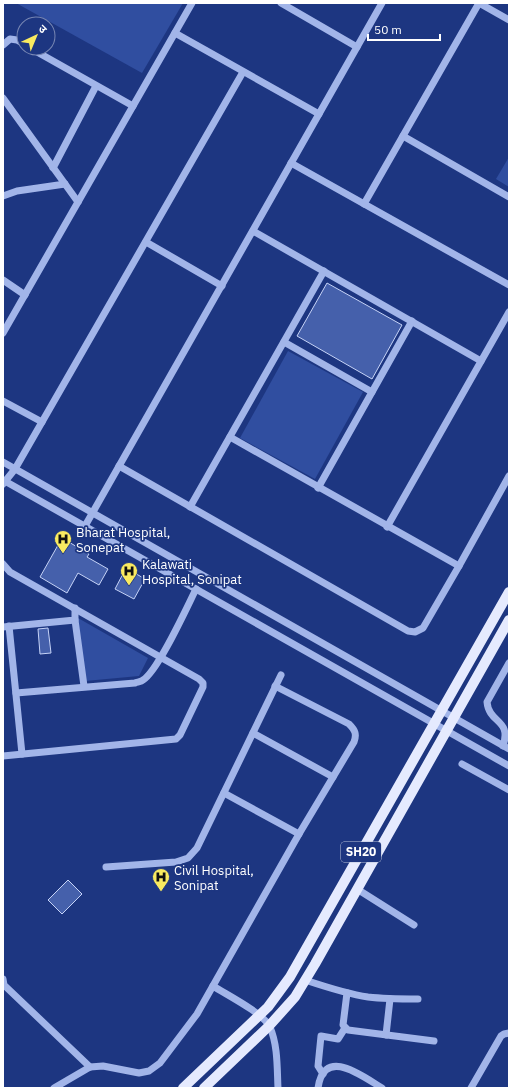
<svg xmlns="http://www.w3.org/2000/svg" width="512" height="1091" viewBox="0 0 512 1091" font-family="'IBM Plex Sans','Noto Sans Devanagari',sans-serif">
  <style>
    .green { fill: #304ea0 }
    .building { fill: #4560ab; stroke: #c6d3f7 }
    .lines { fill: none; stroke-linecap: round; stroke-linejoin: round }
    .minor { stroke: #a2b5e9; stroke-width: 7 }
    .major { stroke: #e5eafe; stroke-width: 10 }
    .labels { text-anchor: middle; stroke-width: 3.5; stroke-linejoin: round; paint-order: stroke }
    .shield { fill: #1d3681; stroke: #bbc3d9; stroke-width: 1 }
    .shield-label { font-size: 12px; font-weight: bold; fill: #fff }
    .poi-label { font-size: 13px; fill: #fff; stroke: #1d3681; text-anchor: start }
  </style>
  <rect width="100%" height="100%" fill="#1d3681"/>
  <g class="green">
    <path d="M16 3H183L142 73Z"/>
    <path d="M509 157V187L496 179Z"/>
    <path d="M288 351 363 392 315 479 240 438Z"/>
    <path d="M78 618 148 658 139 676 85 681Z"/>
  </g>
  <g class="building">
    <path d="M327 283 402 325 372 379 297 336Z"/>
    <path d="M62 538 89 554 87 557 108 569 99 585 78 573 67 593 40 577Z"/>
    <path d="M126 568 145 579 134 599 115 589Z"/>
    <path d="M48 628 51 653 40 654 38 629Z"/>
    <path d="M68 880 82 894 62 914 48 900Z"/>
  </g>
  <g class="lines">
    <g class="minor">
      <path d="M281 3 357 47"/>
      <path d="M479 3 509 20"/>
      <path d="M175 33 319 114"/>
      <path d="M3 45 10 39 17 40 24 44"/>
      <path d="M30 48 133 106"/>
      <path d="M3 98 78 202"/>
      <path d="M403 136 509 197"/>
      <path d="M291 163 509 285"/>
      <path d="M53 168 96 86"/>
      <path d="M3 196 17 191 65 184"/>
      <path d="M364 204 479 3"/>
      <path d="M253 231 481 361"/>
      <path d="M146 242 222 286"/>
      <path d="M3 280 25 295"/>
      <path d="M3 333 192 3"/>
      <path d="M284 342 372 392"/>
      <path d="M3 401 42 422"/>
      <path d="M230 437 459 566"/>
      <path d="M3 462 509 749"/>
      <path d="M119 466 408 631 415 632 423 628 459 566 509 476"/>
      <path d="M3 480 509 766"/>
      <path d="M3 484 15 469 243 72"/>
      <path d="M318 488 412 321"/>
      <path d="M190 507 324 271"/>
      <path d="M85 526 382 3"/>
      <path d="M387 527 509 312"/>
      <path d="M3 564 10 572 199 679 203 683V687L180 735 176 739 3 756"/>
      <path d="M75 620 84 686"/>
      <path d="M9 626 22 754"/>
      <path d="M3 627 75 620V608"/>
      <path d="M16 693 135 683C137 682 141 682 143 680 158 671 187 607 196 589"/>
      <path d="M253 733 333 777"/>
      <path d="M503 746C512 719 489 724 487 702L509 663"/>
      <path d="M462 764 509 790"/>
      <path d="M224 793 299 834"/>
      <path d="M106 867 176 862 188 858 197 848 281 675"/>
      <path d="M357 889 414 925"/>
      <path d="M3 979 4 985 90 1067"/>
      <path d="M305 980C326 987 347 994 368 997 385 999 401 999 418 999"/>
      <path d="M213 986C227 995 263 1013 270 1027 278 1046 277 1068 278 1088"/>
      <path d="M347 993 343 1025 348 1030 434 1041"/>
      <path d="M386 1035 390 999"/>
      <path d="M323 1074 318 1066 321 1036 338 1039 345 1028"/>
      <path d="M54 1088 90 1067 103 1066 139 1073 149 1071 160 1063 197 1014 299 834 354 742C357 734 355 730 349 724L275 686"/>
      <path d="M318 1088C324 1046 362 1076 382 1088"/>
      <path d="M471 1088 501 1036 504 1034 509 1033"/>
    </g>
    <g class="major">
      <path d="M183 1088 268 1007 290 977 509 592"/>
      <path d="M204 1088 269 1026 295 997 315 964 509 620"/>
    </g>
  </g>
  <defs>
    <symbol id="hospital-pin" viewBox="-11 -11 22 30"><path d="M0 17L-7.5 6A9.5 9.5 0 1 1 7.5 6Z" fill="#f9ea60" stroke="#1d3681"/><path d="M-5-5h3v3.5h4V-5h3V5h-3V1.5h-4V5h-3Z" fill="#111"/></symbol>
  </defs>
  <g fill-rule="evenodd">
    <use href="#hospital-pin" x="53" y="529" width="20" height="27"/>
    <use href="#hospital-pin" x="119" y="561" width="20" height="27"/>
    <use href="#hospital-pin" x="151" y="867" width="20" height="27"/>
  </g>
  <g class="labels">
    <rect class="shield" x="341" y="842" width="40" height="20" rx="3"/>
    <g class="shield-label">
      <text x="361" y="856">SH20</text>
    </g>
    <g class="poi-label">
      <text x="76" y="537">Bharat Hospital,<tspan x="76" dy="15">Sonepat</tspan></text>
      <text x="142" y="569">Kalawati<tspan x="142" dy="15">Hospital, Sonipat</tspan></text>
      <text x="174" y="875">Civil Hospital,<tspan x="174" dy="15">Sonipat</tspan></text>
    </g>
  </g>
  <rect width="512" height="1091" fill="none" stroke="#ffffff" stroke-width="8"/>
  <g transform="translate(36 36) rotate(44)"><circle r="19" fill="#1d3681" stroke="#7786b3"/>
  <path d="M0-3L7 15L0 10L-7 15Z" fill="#f9ea60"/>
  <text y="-6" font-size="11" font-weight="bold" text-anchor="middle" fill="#ffffff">उ</text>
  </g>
  <path d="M368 34v6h72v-6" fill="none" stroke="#ffffff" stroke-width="2"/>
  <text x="374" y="34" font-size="12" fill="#ffffff" stroke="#1d3681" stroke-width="3" paint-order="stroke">50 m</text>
</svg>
